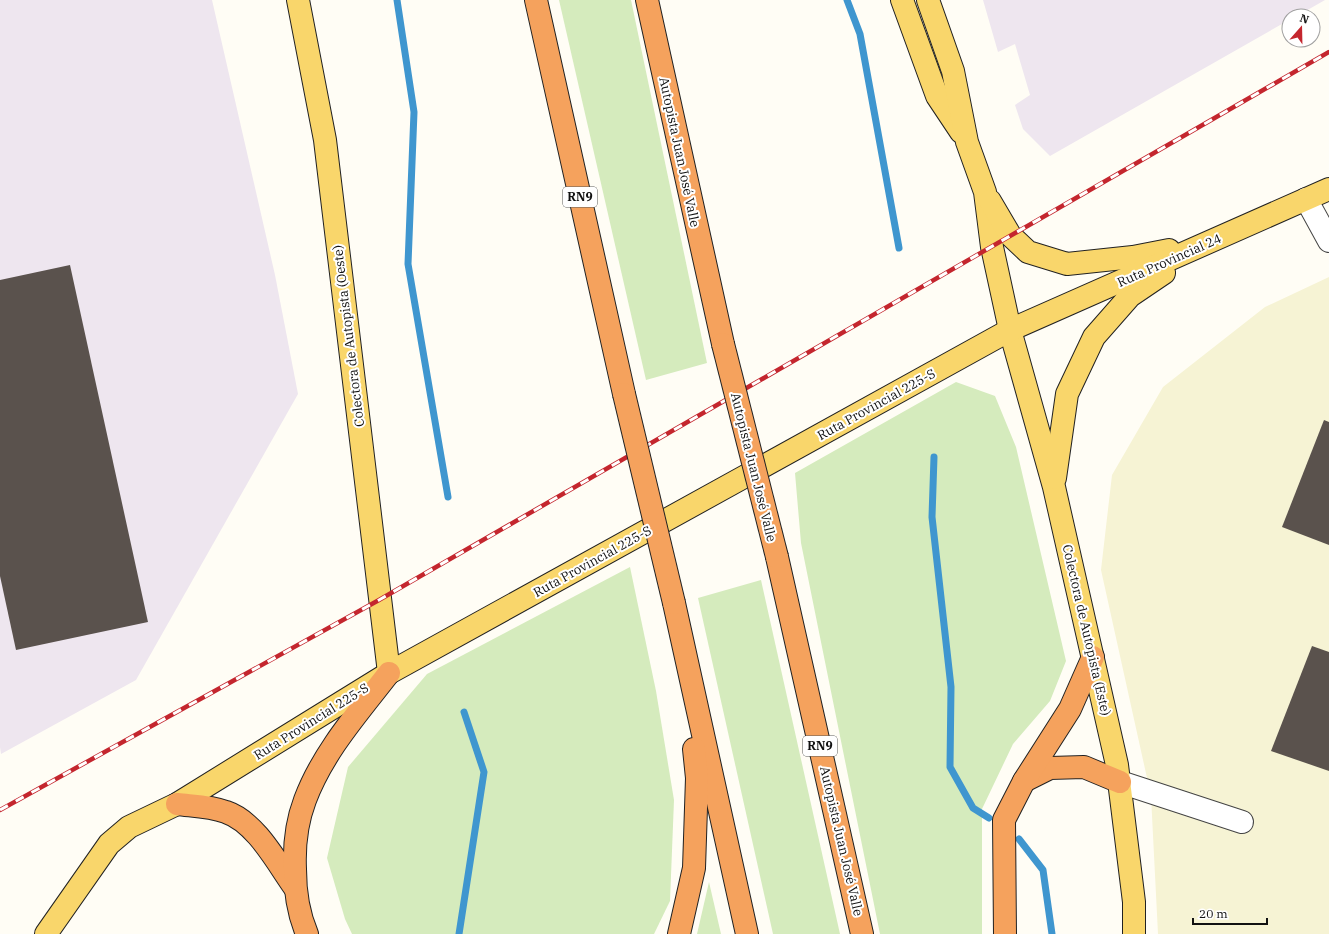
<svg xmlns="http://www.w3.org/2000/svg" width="1329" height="934" viewBox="0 0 1329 934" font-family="'IBM Plex Serif',serif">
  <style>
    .industrial { fill: #eee6ef }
    .farmland { fill: #f6f3d4 }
    .green { fill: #d5ebbd }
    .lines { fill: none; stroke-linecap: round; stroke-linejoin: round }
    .stream { stroke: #3f96cf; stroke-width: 7 }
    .building { fill: #5a524d }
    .minor-casing { stroke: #444; stroke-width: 24 }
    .major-casing { stroke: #222; stroke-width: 24 }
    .highway-casing { stroke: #222; stroke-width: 24 }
    .minor { stroke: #fff; stroke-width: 22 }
    .major { stroke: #f9d66b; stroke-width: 22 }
    .highway { stroke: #f5a25d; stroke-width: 22 }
    .rail-casing { stroke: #c4262e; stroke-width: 4.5 }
    .rail { stroke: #fff; stroke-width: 3; stroke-dasharray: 9; stroke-linecap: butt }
    .highway-bridge-casing { stroke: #222; stroke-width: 24; stroke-linecap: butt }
    .highway-bridge { stroke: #f5a25d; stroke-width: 22 }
    .labels { text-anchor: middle; stroke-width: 4; stroke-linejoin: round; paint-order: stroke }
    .shield { fill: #fff; stroke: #585858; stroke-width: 1 }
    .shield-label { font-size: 12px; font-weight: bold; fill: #111 }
    .street-label { font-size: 13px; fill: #111; stroke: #fff }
  </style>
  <rect width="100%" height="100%" fill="#fffdf5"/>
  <g class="industrial">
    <path d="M0 0H212L275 275 298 394 136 680 1 754 0 747Z"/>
    <path d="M983 0H1325L1297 16H1289V20L1050 156 1023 129 1015 105 1030 95 1015 44 998 52Z"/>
  </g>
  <path class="farmland" d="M1329 277V934H1158L1151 796 1101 570 1112 475 1163 387 1265 307Z"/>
  <g class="green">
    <path d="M559 0H631L707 363 646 380Z"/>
    <path d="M956 382 995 396 1016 447 1066 661 1050 701 1013 744 982 809V934H880L801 543 795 473Z"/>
    <path d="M630 567 656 691 674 800 670 901 654 934H352L345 919 327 858 348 767 427 674Z"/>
    <path d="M761 580 840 934H773L698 598Z"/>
    <path d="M709 882 721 934H697Z"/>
  </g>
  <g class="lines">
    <g class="stream">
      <path d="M397 0 414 112 408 264 448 497"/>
      <path d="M847 0 860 34 899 248"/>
      <path d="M934 457 932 517 951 687 950 767 973 808 989 818"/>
      <path d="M1019 839 1043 870 1052 934"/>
      <path d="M459 934 484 772 464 712"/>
    </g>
  </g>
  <g class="building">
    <path d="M70 265 148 622 16 650 0 576V280Z"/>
    <path d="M1324 420 1329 422V545L1282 527Z"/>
    <path d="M1312 646 1329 652V771L1271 751Z"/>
  </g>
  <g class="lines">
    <defs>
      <g id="minor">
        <path d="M1306 199 1329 241"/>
        <path d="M1120 782 1242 822"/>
      </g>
      <g id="major">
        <path d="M298 0 325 140 389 673"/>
        <path d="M902 0 937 96 961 132"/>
        <path d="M928 0 953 71 967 142 985 192 992 247 1010 330 1054 487 1117 765 1134 902V934"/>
        <path d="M990 201 1010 235 1028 252 1067 264 1133 257 1169 250"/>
        <path d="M1055 478 1067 394 1094 337 1130 296 1164 273"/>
        <path d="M46 934 109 844 129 827 177 804 389 673 1010 330 1329 189"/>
      </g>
      <g id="highway">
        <path d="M536 0 624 394"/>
        <path d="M647 0 723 344"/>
        <path d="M777 557 862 934"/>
        <path d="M674 603 747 934"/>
        <path d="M1024 781 1050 768 1084 767 1120 782"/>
        <path d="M177 804C194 806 210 806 226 812 256 822 277 863 295 888"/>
        <path d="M307 934C298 913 295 891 295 869 294 846 297 821 305 800 323 752 358 713 389 673"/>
        <path d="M679 934 694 868 697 778 694 749"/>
        <path d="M1005 934 1004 820 1024 781 1070 709 1093 657"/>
      </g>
    </defs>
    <use href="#minor" class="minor-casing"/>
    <use href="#major" class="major-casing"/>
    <use href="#highway" class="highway-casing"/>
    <use href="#minor" class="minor"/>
    <use href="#major" class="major"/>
    <use href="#highway" class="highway"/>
    <defs>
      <path id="rail" d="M0 810 379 600 1329 52"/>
    </defs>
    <use href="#rail" class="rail-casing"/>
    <use href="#rail" class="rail"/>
    <defs>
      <g id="highway-bridge">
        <path d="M723 344 777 557"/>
        <path d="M624 394 674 603"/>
      </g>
    </defs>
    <use href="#highway-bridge" class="highway-bridge-casing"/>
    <use href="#highway-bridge" class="highway-bridge"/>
  </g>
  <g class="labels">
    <g class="shield">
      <rect x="563" y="187" width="34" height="20" rx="3"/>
      <rect x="803" y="736" width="34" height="20" rx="3"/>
    </g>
    <g class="shield-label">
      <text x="580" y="201">RN9</text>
      <text x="820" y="750">RN9</text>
    </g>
    <g class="street-label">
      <text transform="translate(680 152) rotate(78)" y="5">Autopista Juan José Valle</text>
      <text transform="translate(1169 260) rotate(-24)" y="5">Ruta Provincial 24</text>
      <text transform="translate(348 336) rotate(-97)" y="5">Colectora de Autopista (Oeste)</text>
      <text transform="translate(876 404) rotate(-29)" y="5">Ruta Provincial 225-S</text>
      <text transform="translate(754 467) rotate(76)" y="5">Autopista Juan José Valle</text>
      <text transform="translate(592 561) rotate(-29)" y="5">Ruta Provincial 225-S</text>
      <text transform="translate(1087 630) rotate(77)" y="5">Colectora de Autopista (Este)</text>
      <text transform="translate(311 721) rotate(-32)" y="5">Ruta Provincial 225-S</text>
      <text transform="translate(842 841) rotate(77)" y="5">Autopista Juan José Valle</text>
    </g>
  </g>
  <g transform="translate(1301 28) rotate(20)"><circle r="19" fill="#ffffff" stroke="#a0a0a0"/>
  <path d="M0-3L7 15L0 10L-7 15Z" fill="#c4262e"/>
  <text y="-6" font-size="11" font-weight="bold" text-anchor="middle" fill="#111111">N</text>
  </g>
  <path d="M1193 918v6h74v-6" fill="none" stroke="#111111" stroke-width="2"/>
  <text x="1199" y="918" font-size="12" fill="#111111" stroke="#ffffff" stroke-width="3" paint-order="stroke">20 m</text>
</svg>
